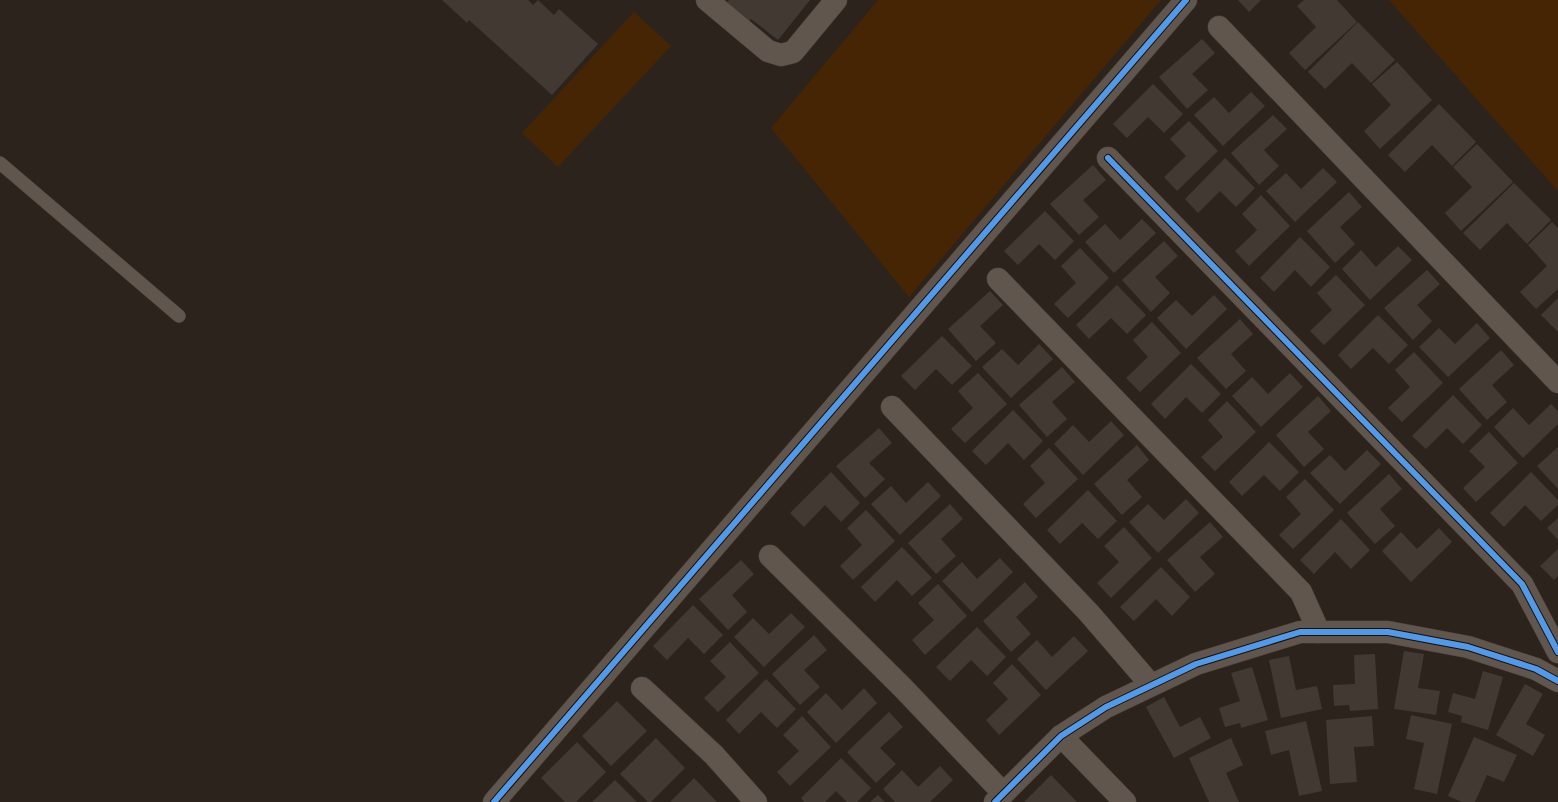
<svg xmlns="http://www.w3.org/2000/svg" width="1558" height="802" viewBox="0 0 1558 802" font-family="'Exo 2',sans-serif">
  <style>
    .green { fill: #462505 }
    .building { fill: #423933 }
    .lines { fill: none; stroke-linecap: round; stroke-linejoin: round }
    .service-casing { stroke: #473f3a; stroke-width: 14 }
    .minor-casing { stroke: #473f3a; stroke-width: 23 }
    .service { stroke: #60564e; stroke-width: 13 }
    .minor { stroke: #60564e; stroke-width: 22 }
    .cycleway-casing { stroke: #150d08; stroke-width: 8 }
    .cycleway { stroke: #5399e6; stroke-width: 6 }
  </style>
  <rect width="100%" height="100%" fill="#2c231c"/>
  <g class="green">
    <path d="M878 0H1161L909 297 771 128Z"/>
    <path d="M1389 0H1558V191Z"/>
    <path d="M634 12 671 46 558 167 522 133Z"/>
  </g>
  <g class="building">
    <path d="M442 0H528L533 5 538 0 554 15 559 9 598 44 552 95 469 20 467 23Z"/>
    <path d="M729 0H810L778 40 751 19 748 23 725 4Z"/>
    <path d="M1238 0H1261L1249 12Z"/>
    <path d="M1304 0H1337L1357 22 1305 70 1289 53 1316 27 1297 6Z"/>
    <path d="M1358 22 1395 60 1371 83 1352 63 1325 89 1308 72Z"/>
    <path d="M1202 39 1215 53 1192 74 1208 90 1187 109 1159 77Z"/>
    <path d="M1397 62 1432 100 1380 149 1364 131 1391 105 1372 84Z"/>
    <path d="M1153 84 1183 114 1164 133 1148 117 1127 138 1113 124Z"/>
    <path d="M1251 92 1265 106 1223 146 1194 115 1214 97 1229 113Z"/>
    <path d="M1439 104 1476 142 1452 166 1432 145 1405 172 1388 155Z"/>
    <path d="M1273 115 1287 129 1264 150 1279 166 1259 185 1231 153Z"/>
    <path d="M1189 121 1218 151 1177 191 1164 177 1186 156 1170 139Z"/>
    <path d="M1477 144 1513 182 1461 231 1445 213 1472 187 1453 167Z"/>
    <path d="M1225 158 1255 188 1236 207 1220 191 1198 213 1185 199Z"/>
    <path d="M1093 165 1106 180 1083 200 1099 217 1079 235 1050 204Z"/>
    <path d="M1323 168 1337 182 1295 222 1266 191 1286 173 1301 189Z"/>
    <path d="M1514 183 1551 220 1527 244 1507 223 1480 250 1463 233Z"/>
    <path d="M1349 192 1362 207 1340 227 1355 244 1335 263 1307 231Z"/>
    <path d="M1261 195 1290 226 1249 266 1235 251 1257 230 1242 214Z"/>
    <path d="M1045 211 1074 241 1055 260 1039 244 1018 265 1004 251Z"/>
    <path d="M1142 219 1156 233 1114 273 1085 242 1105 224 1120 240Z"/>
    <path d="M1552 222 1558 228V289L1536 309 1520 292 1547 266 1528 245Z"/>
    <path d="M1300 237 1330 267 1311 287 1295 270 1274 292 1260 278Z"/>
    <path d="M1164 241 1178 256 1155 277 1170 293 1151 312 1122 280Z"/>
    <path d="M1398 246 1412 260 1370 300 1342 269 1361 250 1376 267Z"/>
    <path d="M1080 248 1109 278 1068 318 1054 304 1076 283 1061 266Z"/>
    <path d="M1427 270 1440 284 1417 305 1432 321 1413 340 1384 308Z"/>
    <path d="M1336 275 1365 305 1324 345 1310 331 1332 310 1317 293Z"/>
    <path d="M1117 285 1146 315 1127 334 1111 318 1089 339 1076 325Z"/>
    <path d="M990 291 1003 305 980 326 996 343 976 361 948 329Z"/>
    <path d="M1214 295 1227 309 1186 349 1157 318 1176 300 1192 316Z"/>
    <path d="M1558 298V332L1541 315Z"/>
    <path d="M1378 315 1408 345 1389 364 1373 348 1351 369 1338 355Z"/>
    <path d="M1240 319 1253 334 1231 354 1246 371 1226 389 1197 358Z"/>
    <path d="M1152 322 1181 353 1140 392 1126 378 1148 357 1133 340Z"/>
    <path d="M1477 323 1490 338 1448 377 1419 347 1439 328 1455 344Z"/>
    <path d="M942 336 972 366 952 385 936 369 915 390 901 376Z"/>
    <path d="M1039 344 1053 359 1011 398 982 367 1002 349 1018 365Z"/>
    <path d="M1501 350 1514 365 1492 385 1507 402 1487 420 1459 389Z"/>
    <path d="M1414 352 1443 383 1402 422 1388 408 1410 387 1395 370Z"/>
    <path d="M1191 364 1221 394 1202 413 1186 397 1165 419 1151 404Z"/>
    <path d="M1062 367 1075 382 1052 402 1067 419 1047 437 1019 405Z"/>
    <path d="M978 373 1007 404 965 443 951 429 973 408 958 391Z"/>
    <path d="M1290 373 1303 387 1261 427 1232 396 1252 377 1268 394Z"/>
    <path d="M1453 395 1482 425 1463 444 1447 428 1426 449 1412 436Z"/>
    <path d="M1318 396 1331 411 1308 432 1324 449 1304 467 1276 435Z"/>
    <path d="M1227 401 1256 432 1215 471 1201 457 1223 437 1208 420Z"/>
    <path d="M1551 404 1558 411V424L1523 458 1494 427 1513 408 1529 425Z"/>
    <path d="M1013 410 1043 441 1024 460 1008 443 986 465 972 451Z"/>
    <path d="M1111 421 1124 435 1083 475 1054 444 1073 425 1089 442Z"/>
    <path d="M879 428 892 443 869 463 885 479 865 498 836 466Z"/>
    <path d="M1489 432 1518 463 1476 502 1463 488 1485 467 1469 451Z"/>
    <path d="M1269 442 1299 472 1280 491 1264 475 1242 496 1229 482Z"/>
    <path d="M1137 445 1149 460 1127 480 1142 497 1122 515 1094 484Z"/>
    <path d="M1558 447V489L1537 466Z"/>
    <path d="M1049 448 1078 479 1036 518 1023 504 1045 483 1030 466Z"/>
    <path d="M1367 450 1381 464 1340 504 1310 473 1330 455 1345 471Z"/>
    <path d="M831 472 860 503 841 522 825 505 804 527 790 513Z"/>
    <path d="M1531 472 1558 500V505L1541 521 1525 505 1504 527 1490 513Z"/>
    <path d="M1389 474 1402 489 1380 509 1395 526 1375 544 1347 513Z"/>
    <path d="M1305 479 1334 510 1293 549 1279 535 1301 514 1286 497Z"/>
    <path d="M928 482 941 496 900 535 871 504 891 486 906 503Z"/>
    <path d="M1088 490 1117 521 1098 539 1082 523 1060 544 1047 530Z"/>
    <path d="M1186 499 1199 513 1158 553 1129 522 1148 504 1164 520Z"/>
    <path d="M950 504 963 519 941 539 956 556 936 574 908 543Z"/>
    <path d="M866 510 895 541 853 580 840 566 862 545 847 528Z"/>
    <path d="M1558 518V540L1547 528Z"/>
    <path d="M1341 519 1370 550 1351 569 1335 552 1314 574 1300 560Z"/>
    <path d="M1210 522 1223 537 1200 557 1215 574 1195 592 1167 560Z"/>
    <path d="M1124 527 1152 558 1111 598 1097 583 1119 562 1104 546Z"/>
    <path d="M1439 528 1452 542 1411 582 1382 551 1401 532 1417 549Z"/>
    <path d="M902 547 932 578 912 596 897 580 875 602 861 587Z"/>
    <path d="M1558 549V576L1554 580 1540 566Z"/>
    <path d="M1000 558 1013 572 972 612 942 581 962 562 977 579Z"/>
    <path d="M741 560 754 574 732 595 747 612 728 630 699 599Z"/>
    <path d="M1161 567 1190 597 1172 616 1156 599 1134 621 1120 607Z"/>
    <path d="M1025 582 1038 597 1016 617 1031 634 1011 652 983 621Z"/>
    <path d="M938 584 967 616 925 655 912 640 934 620 918 603Z"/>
    <path d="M693 605 723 635 704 654 688 638 667 660 653 646Z"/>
    <path d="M791 613 805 627 764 667 734 637 753 618 769 634Z"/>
    <path d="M977 627 1006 657 987 676 971 660 950 681 936 667Z"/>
    <path d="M814 635 827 650 804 670 820 687 800 705 772 674Z"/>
    <path d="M1074 636 1088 651 1046 690 1017 659 1037 640 1052 657Z"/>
    <path d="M730 642 759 673 718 712 704 698 726 677 710 661Z"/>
    <path d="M1404 651 1424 654 1418 688 1440 691 1436 715 1394 709Z"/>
    <path d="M1375 654 1378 709 1350 711 1349 705 1334 706 1333 685 1355 684 1354 655Z"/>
    <path d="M1289 656 1296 690 1317 686 1322 709 1281 718 1269 660Z"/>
    <path d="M1012 664 1041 695 999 735 986 720 1008 699 993 683Z"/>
    <path d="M1252 667 1268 720 1241 728 1240 723 1225 727 1219 708 1240 701 1231 673Z"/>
    <path d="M1483 671 1503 677 1488 730 1461 722 1462 716 1448 712 1453 693 1475 699Z"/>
    <path d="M766 679 796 709 777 728 761 712 739 734 726 720Z"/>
    <path d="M1525 684 1543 694 1526 724 1545 735 1533 756 1496 735Z"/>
    <path d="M864 688 877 703 836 743 807 712 826 693 842 710Z"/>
    <path d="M1164 697 1180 727 1200 717 1211 738 1174 758 1146 707Z"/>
    <path d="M617 701 647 731 611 766 582 736Z"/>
    <path d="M889 712 903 727 880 748 896 764 876 783 847 752Z"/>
    <path d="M1411 715 1452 724 1437 794 1414 789 1424 743 1406 739Z"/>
    <path d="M802 716 831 747 790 786 777 772 799 751 783 735Z"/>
    <path d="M1372 716 1374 746 1354 747 1357 782 1330 784 1326 720Z"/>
    <path d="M1306 721 1322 791 1299 796 1289 750 1271 755 1265 731Z"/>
    <path d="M1474 737 1517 755 1504 782 1487 775 1475 802H1462L1448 796Z"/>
    <path d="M656 738 685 768 651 802H648L620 774Z"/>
    <path d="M1231 738 1243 765 1226 773 1239 802H1209L1189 758Z"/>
    <path d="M577 742 606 772 576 802H565L541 778Z"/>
    <path d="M841 758 871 788 857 802H847L836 791 825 802H804L801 798Z"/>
    <path d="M940 766 953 780 930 802H895L883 789 902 770 918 787Z"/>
    <path d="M1051 775 1077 802H1024Z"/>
    <path d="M694 778 717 802H670Z"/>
    <path d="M615 780 637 802H592Z"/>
    <path d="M878 795 885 802H870Z"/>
  </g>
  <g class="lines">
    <defs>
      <path id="service" d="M0 163 179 316"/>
      <g id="minor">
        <path d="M707 0 768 51 781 55 793 52 836 0"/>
        <path d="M1219 27 1558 382"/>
        <path d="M1108 158 1522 584 1558 652"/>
        <path d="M998 279 1301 592 1319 632"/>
        <path d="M892 407 1089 613 1151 685"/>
        <path d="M770 556 903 688 1003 793"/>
        <path d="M642 688 714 755 756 802"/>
        <path d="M1061 736 1125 802"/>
        <path d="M494 802 1186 0"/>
        <path d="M995 802 1061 736 1106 707 1196 664 1300 632H1388L1468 647 1536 669 1558 681"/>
      </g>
    </defs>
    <use href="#service" class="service-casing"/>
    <use href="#minor" class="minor-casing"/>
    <use href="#service" class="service"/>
    <use href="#minor" class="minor"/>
    <defs>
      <g id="cycleway">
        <path d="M1108 158 1522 584 1558 652"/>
        <path d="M494 802 1186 0"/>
        <path d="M995 802 1061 736 1106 707 1196 664 1300 632H1388L1468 647 1536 669 1558 681"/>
      </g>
    </defs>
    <use href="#cycleway" class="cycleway-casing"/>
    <use href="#cycleway" class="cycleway"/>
  </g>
</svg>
